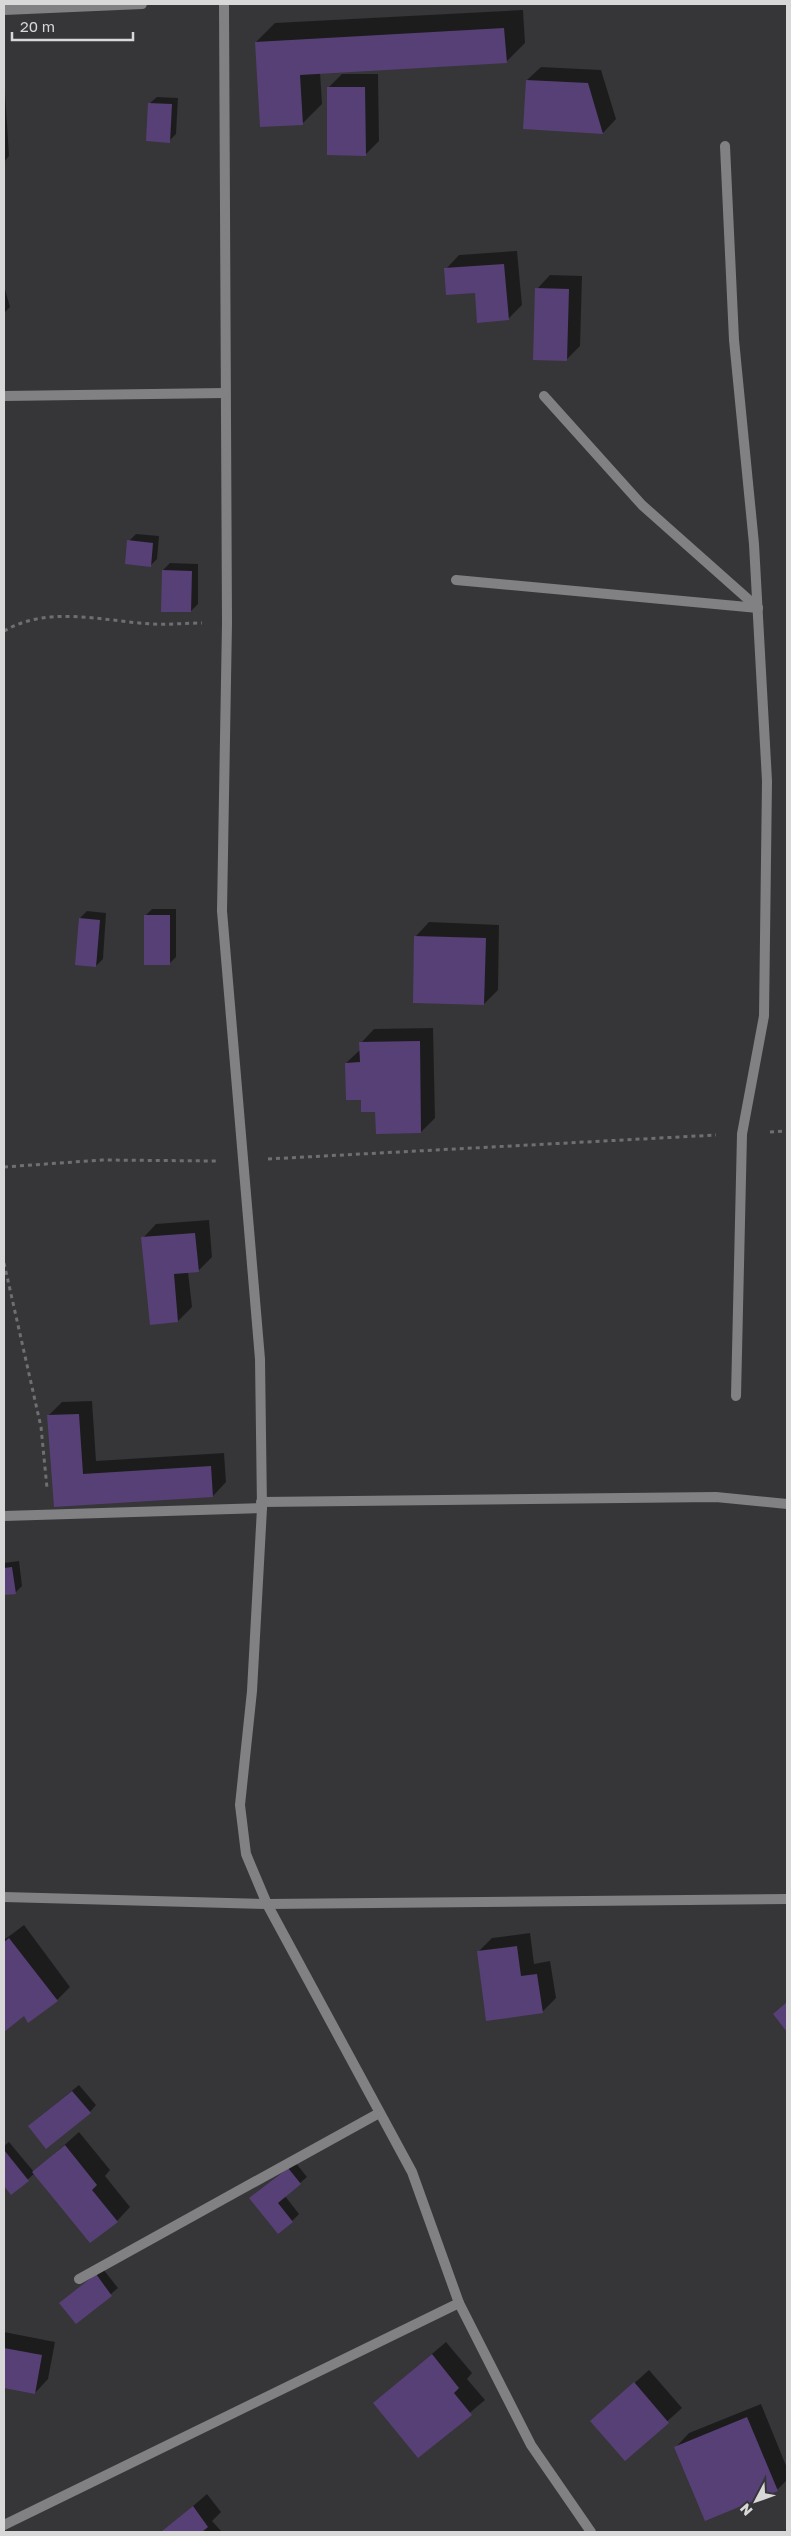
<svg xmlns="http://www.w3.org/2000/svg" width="791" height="2536" viewBox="0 0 791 2536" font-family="'Golos Text',sans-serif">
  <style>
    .shadow { fill: #0007 }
    .building { fill: #564076 }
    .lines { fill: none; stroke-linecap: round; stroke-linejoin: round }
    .path { stroke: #6f6e70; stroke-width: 3; stroke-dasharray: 4 4; stroke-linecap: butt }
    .service { stroke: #818083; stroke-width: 10 }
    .minor { stroke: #818083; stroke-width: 10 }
  </style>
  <rect width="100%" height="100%" fill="#363538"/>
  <g class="shadow">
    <path d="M523 10 525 43 506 62 320 72 322 104 303 123 256 42 275 23Z"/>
    <path d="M541 67 601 70 616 119 603 133 527 80Z"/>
    <path d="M342 74H378L379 141 365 155 328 88Z"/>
    <path d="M4 76 9 156 4 162Z"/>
    <path d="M157 97 178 98 176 134 169 141 150 103Z"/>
    <path d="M517 251 522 305 508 319 446 269 459 255Z"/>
    <path d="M550 275 582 276 580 346 567 359 537 289Z"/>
    <path d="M4 286 10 307 4 313Z"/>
    <path d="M136 534 159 536 157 559 150 566 129 541Z"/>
    <path d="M170 563 198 564V604L191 611 163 570Z"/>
    <path d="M152 909H176V957L169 964 145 916Z"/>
    <path d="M87 911 106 913 103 959 96 966 80 918Z"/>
    <path d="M429 922 499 925 498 990 484 1004 416 936Z"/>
    <path d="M433 1028 435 1118 421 1132 376 1111 362 1099 346 1063 360 1050 361 1043 374 1029Z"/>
    <path d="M209 1220 212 1257 198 1271 188 1272 192 1307 178 1321 143 1238 156 1224Z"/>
    <path d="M92 1401 96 1461 224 1453 226 1482 213 1496 55 1506 48 1416 62 1402Z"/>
    <path d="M19 1561 22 1586 15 1593 4 1594V1563Z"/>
    <path d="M24 1925 70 1987 57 2000 24 2015 4 2030V1940Z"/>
    <path d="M530 1933 534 1964 550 1961 556 1998 542 2012 478 1952 492 1938Z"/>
    <path d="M79 2085 96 2105 90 2112 36 2120Z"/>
    <path d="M79 2132 110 2170 105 2176 130 2207 117 2221 35 2173 11 2194 4 2184V2146L9 2142 34 2172Z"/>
    <path d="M295 2162 307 2177 285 2196 299 2214 292 2221 258 2192Z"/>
    <path d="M103 2269 118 2288 76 2323 61 2303Z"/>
    <path d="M4 2332 55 2342 48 2379 35 2393 4 2387Z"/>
    <path d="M446 2342 472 2373 467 2379 485 2400 418 2456 374 2403Z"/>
    <path d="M649 2370 682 2408 625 2459 592 2421Z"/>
    <path d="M761 2404 787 2468V2480L777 2490 676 2447 689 2433Z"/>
    <path d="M207 2494 221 2512 212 2521 222 2532H163Z"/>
  </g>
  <g class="building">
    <path d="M504 28 507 63 300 75 303 125 260 127 255 42Z"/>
    <path d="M526 80 588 83 603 134 523 129Z"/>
    <path d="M327 87H365L366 156 327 155Z"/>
    <path d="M148 103 172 104 170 143 146 141Z"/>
    <path d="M504 264 509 320 477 323 475 293 446 295 444 268Z"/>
    <path d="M535 288 569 289 567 361 533 360Z"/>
    <path d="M127 540 153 543 151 567 125 564Z"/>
    <path d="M162 570 192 571 191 612H161Z"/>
    <rect x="144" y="915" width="26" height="50"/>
    <path d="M79 918 100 920 96 967 75 965Z"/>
    <path d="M414 936 486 938 484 1005 413 1003Z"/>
    <path d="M420 1041 421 1133 376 1134 375 1112H361V1100H346L345 1063 360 1062 359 1042Z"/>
    <path d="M195 1233 199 1272 174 1274 178 1322 150 1325 141 1237Z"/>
    <path d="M79 1414 83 1474 211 1466 213 1497 54 1507 47 1415Z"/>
    <path d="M12 1567 16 1594 4 1595V1568Z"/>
    <path d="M9 1938 58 2001 28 2023 24 2016 4 2032V1942Z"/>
    <path d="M517 1946 521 1976 537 1974 543 2013 486 2021 477 1951Z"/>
    <path d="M787 2002V2032L773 2014Z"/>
    <path d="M72 2091 91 2113 46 2149 28 2126Z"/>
    <path d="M65 2145 97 2185 92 2190 118 2222 90 2243 32 2172Z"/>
    <path d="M4 2150 29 2181 11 2195 4 2186Z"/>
    <path d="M288 2168 301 2184 278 2203 293 2222 278 2234 249 2198Z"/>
    <path d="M96 2274 112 2296 76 2324 59 2303Z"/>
    <path d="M4 2348 42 2355 35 2394 4 2388Z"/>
    <path d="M432 2354 459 2388 454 2393 472 2415 418 2458 373 2403Z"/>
    <path d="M634 2382 669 2423 625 2461 590 2421Z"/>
    <path d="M747 2417 778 2491 705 2521 674 2447Z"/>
    <path d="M193 2506 208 2527 202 2532H161Z"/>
  </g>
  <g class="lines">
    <g class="path">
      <path d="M4 631C49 605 102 621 152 624 168 625 185 623 202 623"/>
      <path d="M770 1132 787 1131"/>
      <path d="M268 1159 716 1135"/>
      <path d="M4 1167 102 1160 216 1161"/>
      <path d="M4 1263 41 1427 47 1488"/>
    </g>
    <path class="service" d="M544 396 642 505 758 608"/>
    <g class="minor">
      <path d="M224 4 227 623 222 911 260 1359 262 1508 252 1691 240 1805 246 1854 267 1904 412 2172 459 2303 531 2445 591 2532"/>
      <path d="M4 10 142 4"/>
      <path d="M725 146 734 340 754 544 767 781 764 1016 742 1134 736 1396"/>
      <path d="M4 396 225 393"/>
      <path d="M456 580 758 608"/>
      <path d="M261 1502 716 1497 787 1504"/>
      <path d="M4 1516 262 1508"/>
      <path d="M4 1897 267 1904 787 1899"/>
      <path d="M79 2279 379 2113"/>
      <path d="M4 2525 459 2303"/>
    </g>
  </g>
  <rect width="791" height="2536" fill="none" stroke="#d8d8d9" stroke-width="10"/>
  <g transform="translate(756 2501) rotate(229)" stroke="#363538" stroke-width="4" paint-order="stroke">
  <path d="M0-4L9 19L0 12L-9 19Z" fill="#d8d8d9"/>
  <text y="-8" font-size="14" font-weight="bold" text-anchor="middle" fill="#d8d8d9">N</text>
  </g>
  <path d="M12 32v8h121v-8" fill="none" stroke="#d8d8d9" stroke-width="2.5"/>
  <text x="20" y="32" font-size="15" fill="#d8d8d9" stroke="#363538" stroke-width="4" paint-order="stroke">20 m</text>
</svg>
